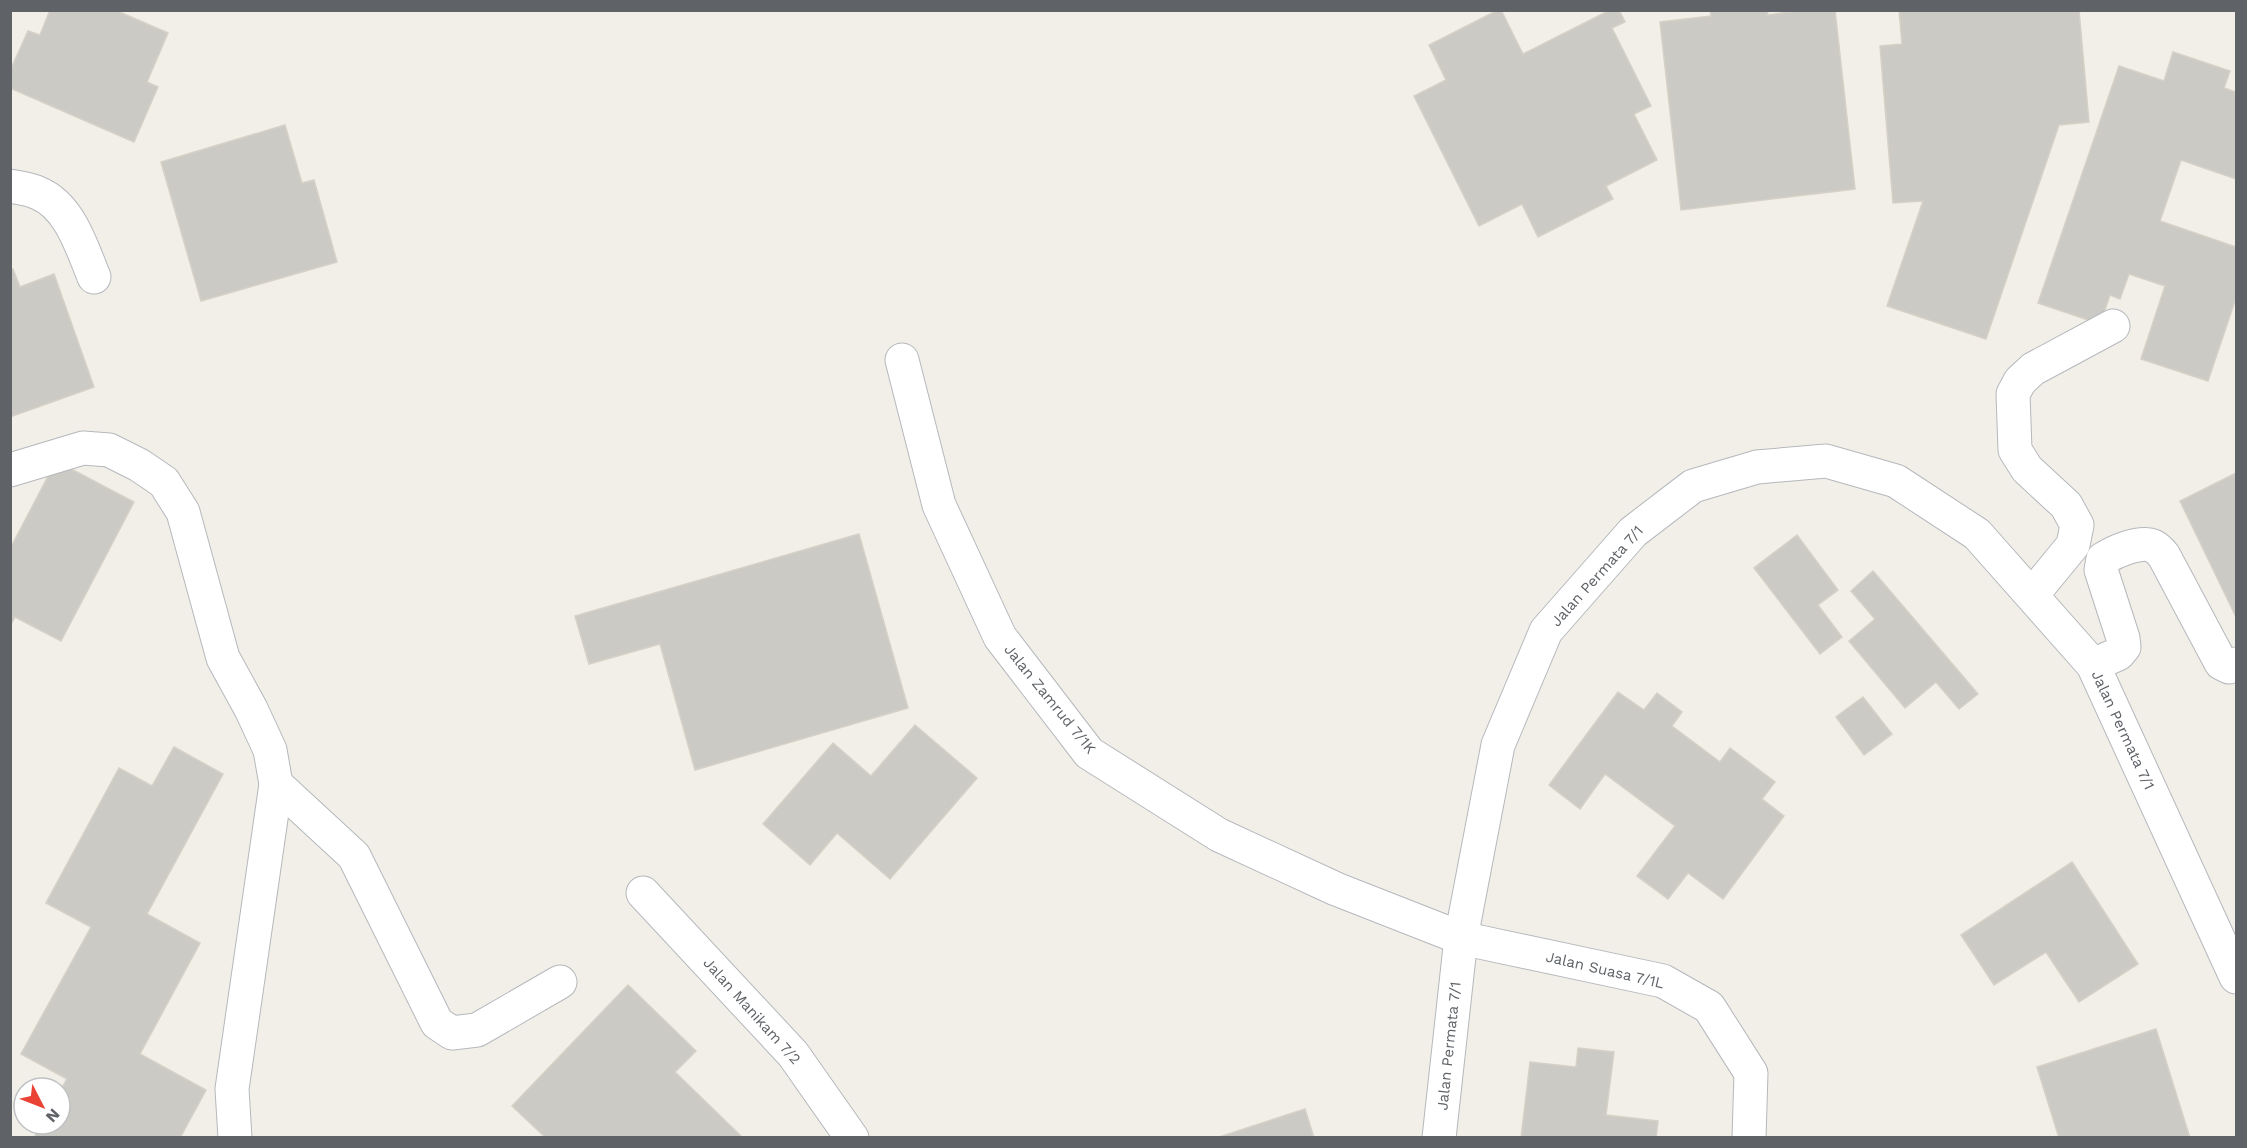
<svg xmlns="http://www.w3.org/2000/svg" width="2247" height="1148" viewBox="0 0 2247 1148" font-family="'Work Sans',sans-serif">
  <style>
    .building { fill: #cccac5; stroke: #d6d1c6; stroke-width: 1.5 }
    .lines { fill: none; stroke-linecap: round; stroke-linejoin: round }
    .minor-casing { stroke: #b5b8bc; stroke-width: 35 }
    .minor { stroke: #fff; stroke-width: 33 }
    .labels { text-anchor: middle; stroke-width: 5; stroke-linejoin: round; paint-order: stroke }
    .street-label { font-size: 15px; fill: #5f6368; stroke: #fff }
  </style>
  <rect width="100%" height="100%" fill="#f1efe8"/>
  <g class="building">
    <path d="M50 10H115L168 33 147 82 158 87 134 142 10 88V71L28 31 40 35Z"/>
    <path d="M1498 10H1501L1523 54 1610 10H1619L1625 22 1612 28 1651 106 1634 114 1657 160 1606 186 1613 199 1538 237 1522 204 1479 226 1414 96 1446 80 1429 45Z"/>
    <path d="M1710 10H1767L1768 15 1804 10H1835L1855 189 1681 210 1660 22 1711 16Z"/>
    <path d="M1899 10H2079L2089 122 2059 125 1986 339 1887 306 1923 201 1893 203 1880 46 1902 44Z"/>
    <path d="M2173 52 2230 71 2224 88 2236 92V179L2181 160 2160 221 2236 247V298L2208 381 2141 359 2165 286 2129 274 2120 299 2110 295 2100 324 2038 303 2119 66 2164 81Z"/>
    <path d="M285 125 302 183 314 180 337 262 201 301 161 162Z"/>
    <path d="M13 269 20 287 54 274 94 387 10 417V270Z"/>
    <path d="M56 461 134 502 61 641 15 617 10 626V549Z"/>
    <path d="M2236 473V617L2180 501Z"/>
    <path d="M859 534 908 708 695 770 660 644 589 664 575 616Z"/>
    <path d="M1797 535 1838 590 1818 605 1842 637 1820 654 1754 568Z"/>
    <path d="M1873 571 1978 694 1959 709 1936 682 1905 708 1849 641 1875 619 1851 591Z"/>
    <path d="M1618 692 1644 710 1657 693 1682 712 1672 726 1720 762 1730 748 1775 782 1762 799 1784 816 1723 899 1688 873 1668 899 1637 876 1675 826 1605 774 1580 809 1549 785Z"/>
    <path d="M1863 697 1892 734 1864 755 1836 717Z"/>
    <path d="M915 725 977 778 890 879 837 833 810 865 763 824 833 743 871 776Z"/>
    <path d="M174 747 223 774 147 914 200 943 140 1054 206 1090 180 1138H34L42 1124H60V1091L67 1079 21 1054 91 927 46 903 119 768 152 786Z"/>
    <path d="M2072 862 2138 964 2079 1002 2046 952 1994 985 1961 935Z"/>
    <path d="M628 985 696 1051 675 1072 743 1138H546L512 1106Z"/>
    <path d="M2156 1029 2190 1138H2059L2037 1067Z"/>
    <path d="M1578 1048 1614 1052 1606 1115 1658 1121 1656 1138H1521L1530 1062 1576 1067Z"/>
    <path d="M1305 1109 1314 1138H1216Z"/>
  </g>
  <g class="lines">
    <defs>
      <g id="minor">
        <path d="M10 186C19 188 30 189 38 193 70 206 82 248 94 277"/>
        <path d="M902 360 939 505 1000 637 1089 753 1219 835 1336 889 1461 938 1663 981 1709 1007 1751 1073 1749 1138"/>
        <path d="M10 470 83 448 109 450 139 465 164 482 183 512 223 658 251 709 270 750 276 784 232 1089 235 1138"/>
        <path d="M2032 595 2073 545 2077 525 2066 505 2027 469 2015 450 2013 394 2020 381 2033 369 2113 326"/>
        <path d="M2093 665 2118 654 2124 647 2123 638 2101 570 2103 559C2114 552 2140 540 2153 546 2157 548 2161 552 2164 556L2221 663 2229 667 2236 664"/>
        <path d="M276 784 354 856 437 1023 452 1033 477 1030 560 982"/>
        <path d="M643 893 793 1054 852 1138"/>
        <path d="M1439 1138 1461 938 1498 745 1546 631 1633 532 1693 486 1757 467 1826 461 1896 481 1977 534 2093 665 2236 977"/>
      </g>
    </defs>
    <use href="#minor" class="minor-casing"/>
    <use href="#minor" class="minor"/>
  </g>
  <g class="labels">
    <g class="street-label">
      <text transform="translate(1597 576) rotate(-48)" y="5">Jalan Permata 7/1</text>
      <text transform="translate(1050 699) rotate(51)" y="5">Jalan Zamrud 7/1K</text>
      <text transform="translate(2123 730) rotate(65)" y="5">Jalan Permata 7/1</text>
      <text transform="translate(1605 970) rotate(13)" y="5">Jalan Suasa 7/1L</text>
      <text transform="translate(752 1011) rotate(48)" y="5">Jalan Manikam 7/2</text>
      <text transform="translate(1449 1046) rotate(-84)" y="5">Jalan Permata 7/1</text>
    </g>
  </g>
  <rect width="2247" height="1148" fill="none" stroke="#5f6368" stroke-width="24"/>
  <g transform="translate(42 1106) rotate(132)"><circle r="28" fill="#ffffff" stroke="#bfc1c3" stroke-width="1.5"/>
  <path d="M0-4.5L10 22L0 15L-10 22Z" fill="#ea4335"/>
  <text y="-9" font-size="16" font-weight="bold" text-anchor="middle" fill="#5f6368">N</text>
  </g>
</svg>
